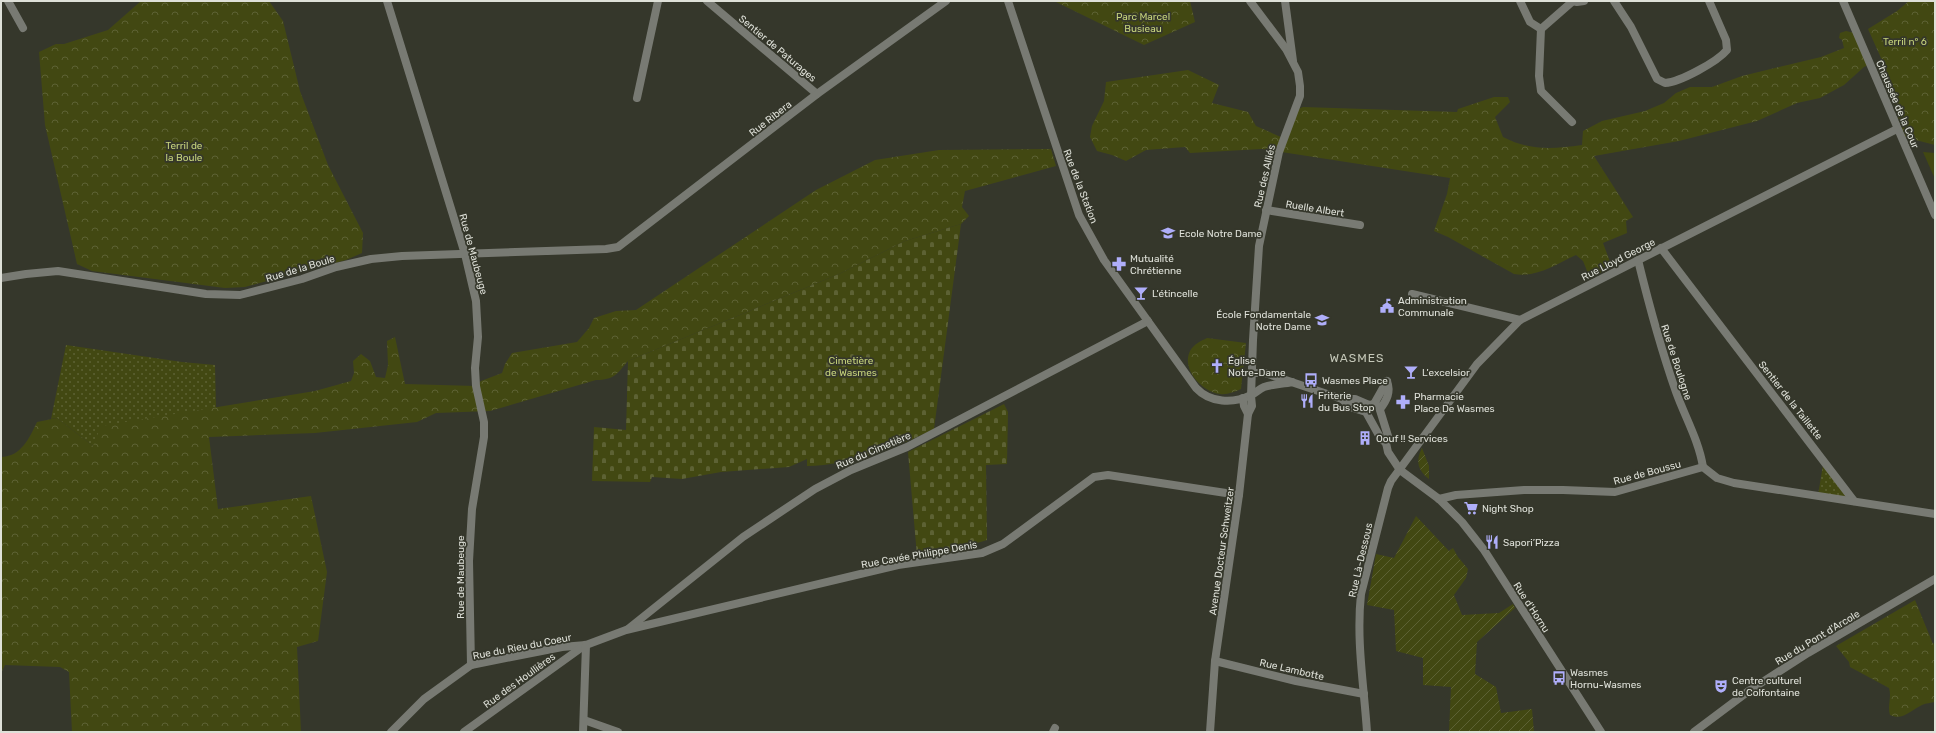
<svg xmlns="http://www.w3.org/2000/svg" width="1936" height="733" viewBox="0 0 1936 733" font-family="Rubik,sans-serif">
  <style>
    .grass { fill: url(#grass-dots) }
    .forest { fill: url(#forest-crowns) }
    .cemetery { fill: url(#cemetery-stones) }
    .garden { fill: url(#garden-furrows) }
    .pitch { fill: #424812 }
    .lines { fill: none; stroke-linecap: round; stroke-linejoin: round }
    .minor { stroke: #787a73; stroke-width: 8 }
    .tertiary { stroke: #787a73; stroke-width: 8 }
    .labels { text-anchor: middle; stroke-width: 3.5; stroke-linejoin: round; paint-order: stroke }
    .park-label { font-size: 10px; fill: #c6d37c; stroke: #35372b }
    .street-label { font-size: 10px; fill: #dee0d8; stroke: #35372b }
    .poi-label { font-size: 10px; fill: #dee0d8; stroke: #35372b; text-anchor: start }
    .quarter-label { font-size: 12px; letter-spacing: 1px; fill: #c5c8b9; stroke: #35372b }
  </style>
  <defs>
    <pattern id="grass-dots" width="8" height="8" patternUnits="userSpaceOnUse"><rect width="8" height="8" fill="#424812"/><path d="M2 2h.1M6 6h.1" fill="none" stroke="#5d6234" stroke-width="1.8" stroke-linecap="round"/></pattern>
    <pattern id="forest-crowns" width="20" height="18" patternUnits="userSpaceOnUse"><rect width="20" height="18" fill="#424812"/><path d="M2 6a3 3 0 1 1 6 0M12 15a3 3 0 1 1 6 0" fill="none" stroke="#5d6234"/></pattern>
    <pattern id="cemetery-stones" width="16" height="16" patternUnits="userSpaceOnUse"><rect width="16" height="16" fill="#424812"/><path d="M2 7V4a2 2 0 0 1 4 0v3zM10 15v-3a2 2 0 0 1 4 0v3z" fill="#5d6234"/></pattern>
    <pattern id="garden-furrows" width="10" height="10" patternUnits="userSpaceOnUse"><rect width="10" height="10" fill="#424812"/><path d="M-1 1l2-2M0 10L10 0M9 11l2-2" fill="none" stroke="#5d6234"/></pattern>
  </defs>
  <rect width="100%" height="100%" fill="#35372b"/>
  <g class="grass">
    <path d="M66 345 182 362 215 365 216 408 190 412 93 446 57 418 51 419Z"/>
    <path d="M1824 459 1854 501 1818 495Z"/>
  </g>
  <g class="forest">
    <path d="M141 1H269L283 21 300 91 328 165 363 233 362 253 346 260 245 287 225 288 92 271 77 264 45 125 39 52 56 44H64L108 30Z"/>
    <path d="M1054 1H1190L1195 22 1144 45Z"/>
    <path d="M1909 1H1935V145L1904 137 1881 58 1868 29 1897 11Z"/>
    <path d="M1846 31 1859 34 1871 64 1864 67 1844 85 1820 98 1797 103 1757 121 1679 141 1594 156 1633 217 1626 221 1627 233 1603 243 1612 267 1590 278 1583 261 1576 255C1556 264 1537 278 1514 274L1448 237 1434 231 1447 194 1450 178 1262 149 1190 153 1185 147 1146 150 1126 161 1112 155 1097 151 1090 137 1092 126 1104 101 1106 82 1188 70 1219 85 1212 103 1248 112 1256 126 1283 138 1295 110 1303 107 1457 112 1458 109 1494 97H1508L1510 102 1495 117 1503 137C1530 151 1553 149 1582 145L1583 131 1602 121 1645 111 1664 103 1676 93 1690 87H1712L1742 76 1821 57 1844 48 1842 40 1839 38 1840 33Z"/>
    <path d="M1051 149 1056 166 965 191 962 207 969 216 961 224 905 241 839 274 628 361C617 374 614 380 596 380L490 411 436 413 417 422 315 433 209 437 218 509 311 496 327 572 318 641 297 647 301 732H72L69 672 60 667 5 665 1 673V457C21 457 30 437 37 422L57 418 93 446 101 426 315 391 351 381 354 373 353 361 361 354 370 361 376 377 385 378 388 365 387 341 395 337 405 384 476 386 481 381 502 373 505 364 512 353 577 342 589 328 594 318 616 311 636 310 816 190 875 160 939 150Z"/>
    <path d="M1207 338 1246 343 1241 389C1234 392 1227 395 1220 394 1202 392 1181 369 1190 351 1194 344 1201 341 1207 338Z"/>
    <path d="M1915 600 1933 644 1935 642V702C1931 703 1926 703 1922 705 1911 710 1903 721 1890 715 1887 705 1892 698 1889 688L1850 667 1849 662 1836 646Z"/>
  </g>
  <g class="cemetery">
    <path d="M961 224 934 429C895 448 852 465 807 466V459L789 467 721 472 682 479 652 477 650 482 592 481 594 427 626 430 628 361 839 274 905 241Z"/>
    <path d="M1004 404 1008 412 1007 464 986 465 987 540 974 544V548L917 556 908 452Z"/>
  </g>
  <g class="garden">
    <path d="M1422 448 1429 466V479C1418 471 1415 461 1422 448Z"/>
    <path d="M1416 516 1449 551 1453 548 1458 557 1468 569 1466 578 1454 595 1462 615 1499 613 1513 604 1515 608 1477 642 1475 674 1496 687 1501 713 1532 709 1534 732H1449L1451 687 1423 685V658L1396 651 1394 610 1367 605 1376 554 1394 558Z"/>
  </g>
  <path class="pitch" d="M1923 152 1935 153V179Z"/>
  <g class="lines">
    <g class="minor">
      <path d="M8 1 23 28"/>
      <path d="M387 1 465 254 476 301 478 337 475 368 476 386 484 422V437L472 509 469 561 471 665"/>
      <path d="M707 1 817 94"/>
      <path d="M1285 1 1293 61"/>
      <path d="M1520 1 1530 22 1541 29"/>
      <path d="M1573 1 1577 2 1584 1"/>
      <path d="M1614 1 1631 27 1657 79 1665 83C1680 82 1717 62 1727 50L1726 40 1709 1"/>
      <path d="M1843 1 1935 215"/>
      <path d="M637 98 658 1"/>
      <path d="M1572 122 1541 91 1539 76 1541 29 1573 1"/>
      <path d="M1266 210 1360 225"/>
      <path d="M1661 248 1854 501"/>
      <path d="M1638 260C1649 305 1661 349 1676 392 1685 417 1699 441 1703 467"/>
      <path d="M1 278 26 274 58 271 206 294 240 295 302 279 336 267 371 259 402 256 606 249 618 247 817 94 946 1"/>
      <path d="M1412 294 1520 320"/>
      <path d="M1374 404 1387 381"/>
      <path d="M1380 409C1387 400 1391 392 1387 381"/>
      <path d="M1439 499 1456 495 1524 490H1563L1615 492 1703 467 1717 478 1734 483 1935 514"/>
      <path d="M628 629 743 537 815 489 851 470 907 447 1148 321"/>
      <path d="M1215 661 1296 681 1364 694"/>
      <path d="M584 720 618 732"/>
      <path d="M391 732 424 699 471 665 562 647 586 645 626 630 898 565 982 553 1003 544 1094 477 1108 475 1239 495"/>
      <path d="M464 732 585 645"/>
      <path d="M583 732 586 645"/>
      <path d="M1053 732 1055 728"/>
      <path d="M1367 732C1364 686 1356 640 1361 594L1388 488 1391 481 1477 364 1520 320 1897 129"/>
      <path d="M1694 732 1750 690 1808 653 1935 579"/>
    </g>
    <g class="tertiary">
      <path d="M1008 1 1079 215 1104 260 1196 388C1210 403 1233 404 1251 395 1256 393 1259 389 1264 387 1273 384 1283 384 1292 382"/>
      <path d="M1252 373H1265L1342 399H1355L1369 405 1375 404 1379 407 1388 436 1386 443 1388 452 1400 470 1439 499 1462 522 1484 550 1601 732"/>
      <path d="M1243 398 1244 406 1248 414"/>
      <path d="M1342 399 1350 407 1366 412 1381 439 1386 443"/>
      <path d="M1210 732 1215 661 1239 495 1248 414 1252 406 1251 396 1253 340 1259 246 1279 152 1300 96V86L1298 72 1286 49 1250 1"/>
    </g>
  </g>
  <defs>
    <symbol id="school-bare" viewBox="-9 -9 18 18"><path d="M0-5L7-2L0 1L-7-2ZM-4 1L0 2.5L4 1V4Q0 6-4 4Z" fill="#afaefa" stroke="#35372b" stroke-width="2.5" paint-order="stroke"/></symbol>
    <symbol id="pharmacy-bare" viewBox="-9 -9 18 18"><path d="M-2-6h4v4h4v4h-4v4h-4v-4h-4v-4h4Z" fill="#afaefa" stroke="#35372b" stroke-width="2.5" paint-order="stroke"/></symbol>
    <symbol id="bar-bare" viewBox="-9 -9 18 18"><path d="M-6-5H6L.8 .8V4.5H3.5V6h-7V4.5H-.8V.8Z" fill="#afaefa" stroke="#35372b" stroke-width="2.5" paint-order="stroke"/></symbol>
    <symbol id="civic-bare" viewBox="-9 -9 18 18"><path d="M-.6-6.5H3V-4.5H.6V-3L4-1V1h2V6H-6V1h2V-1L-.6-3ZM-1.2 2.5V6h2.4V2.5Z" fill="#afaefa" stroke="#35372b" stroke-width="2.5" paint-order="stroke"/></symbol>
    <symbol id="church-bare" viewBox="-9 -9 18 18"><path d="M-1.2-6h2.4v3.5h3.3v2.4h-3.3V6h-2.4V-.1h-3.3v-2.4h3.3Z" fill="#afaefa" stroke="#35372b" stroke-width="2.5" paint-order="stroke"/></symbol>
    <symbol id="bus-bare" viewBox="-9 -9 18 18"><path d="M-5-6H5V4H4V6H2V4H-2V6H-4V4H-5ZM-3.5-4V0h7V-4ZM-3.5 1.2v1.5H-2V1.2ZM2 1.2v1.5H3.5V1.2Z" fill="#afaefa" stroke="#35372b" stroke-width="2.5" paint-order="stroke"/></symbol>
    <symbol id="restaurant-bare" viewBox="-9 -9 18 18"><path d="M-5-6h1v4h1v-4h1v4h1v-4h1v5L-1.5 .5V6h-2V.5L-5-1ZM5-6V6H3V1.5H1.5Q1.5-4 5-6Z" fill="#afaefa" stroke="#35372b" stroke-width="2.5" paint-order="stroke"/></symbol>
    <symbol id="building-bare" viewBox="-9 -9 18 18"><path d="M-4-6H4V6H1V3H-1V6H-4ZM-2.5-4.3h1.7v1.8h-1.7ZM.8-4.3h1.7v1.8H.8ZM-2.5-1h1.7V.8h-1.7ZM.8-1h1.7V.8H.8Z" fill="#afaefa" stroke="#35372b" stroke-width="2.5" paint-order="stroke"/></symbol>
    <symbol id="supermarket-bare" viewBox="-9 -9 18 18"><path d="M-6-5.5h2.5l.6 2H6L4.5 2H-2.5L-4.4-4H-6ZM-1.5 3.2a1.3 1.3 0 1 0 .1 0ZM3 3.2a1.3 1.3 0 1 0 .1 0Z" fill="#afaefa" stroke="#35372b" stroke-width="2.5" paint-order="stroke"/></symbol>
    <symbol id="theatre-bare" viewBox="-9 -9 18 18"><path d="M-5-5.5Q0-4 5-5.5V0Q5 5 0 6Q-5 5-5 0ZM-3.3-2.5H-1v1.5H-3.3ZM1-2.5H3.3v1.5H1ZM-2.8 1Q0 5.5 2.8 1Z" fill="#afaefa" stroke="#35372b" stroke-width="2.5" paint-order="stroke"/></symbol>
  </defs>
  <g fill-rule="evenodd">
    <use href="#school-bare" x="1158" y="223" width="20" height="20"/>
    <use href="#pharmacy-bare" x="1109" y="254" width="20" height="20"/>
    <use href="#bar-bare" x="1131" y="283" width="20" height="20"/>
    <use href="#civic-bare" x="1377" y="296" width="20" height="20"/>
    <use href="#school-bare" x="1312" y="310" width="20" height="20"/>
    <use href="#church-bare" x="1207" y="356" width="20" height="20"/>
    <use href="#bar-bare" x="1401" y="362" width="20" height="20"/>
    <use href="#bus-bare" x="1301" y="370" width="20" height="20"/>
    <use href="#restaurant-bare" x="1297" y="391" width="20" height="20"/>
    <use href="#pharmacy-bare" x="1393" y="392" width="20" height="20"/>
    <use href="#building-bare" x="1355" y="428" width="20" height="20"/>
    <use href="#supermarket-bare" x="1461" y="498" width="20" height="20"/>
    <use href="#restaurant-bare" x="1482" y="532" width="20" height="20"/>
    <use href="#bus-bare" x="1549" y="668" width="20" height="20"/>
    <use href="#theatre-bare" x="1711" y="676" width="20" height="20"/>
  </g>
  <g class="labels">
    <g class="park-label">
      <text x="1143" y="20">Parc Marcel<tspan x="1143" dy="12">Busieau</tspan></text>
      <text x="1905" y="45">Terril n° 6</text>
      <text x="184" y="149">Terril de<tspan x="184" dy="12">la Boule</tspan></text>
      <text x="851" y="364">Cimetière<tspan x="851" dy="12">de Wasmes</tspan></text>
    </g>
    <g class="street-label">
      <text transform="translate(778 48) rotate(40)" y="4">Sentier de Paturages</text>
      <text transform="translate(1898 104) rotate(67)" y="4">Chaussée de la Cour</text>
      <text transform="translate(770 118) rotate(-38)" y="4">Rue Ribera</text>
      <text transform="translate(1264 176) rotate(-77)" y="4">Rue des Alliés</text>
      <text transform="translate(1081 186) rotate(69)" y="4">Rue de la Station</text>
      <text transform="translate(1315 208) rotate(9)" y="4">Ruelle Albert</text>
      <text transform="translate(474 254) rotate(75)" y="4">Rue de Maubeuge</text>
      <text transform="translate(1618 259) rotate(-27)" y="4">Rue Lloyd George</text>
      <text transform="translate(300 268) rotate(-17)" y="4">Rue de la Boule</text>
      <text transform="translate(1677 362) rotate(72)" y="4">Rue de Boulogne</text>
      <text transform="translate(1791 400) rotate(52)" y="4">Sentier de la Taillette</text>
      <text transform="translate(873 450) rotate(-23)" y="4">Rue du Cimetière</text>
      <text transform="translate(1647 472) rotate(-15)" y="4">Rue de Boussu</text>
      <text transform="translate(1221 551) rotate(-82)" y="4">Avenue Docteur Schweitzer</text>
      <text transform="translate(919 554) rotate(-10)" y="4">Rue Cavée Philippe Denis</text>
      <text transform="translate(1360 560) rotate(-77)" y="4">Rue Là-Dessous</text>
      <text transform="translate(460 577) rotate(-90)" y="4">Rue de Maubeuge</text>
      <text transform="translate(1532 607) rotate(57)" y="4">Rue d'Hornu</text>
      <text transform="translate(1817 637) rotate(-31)" y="4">Rue du Pont d'Arcole</text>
      <text transform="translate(522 646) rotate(-11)" y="4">Rue du Rieu du Coeur</text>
      <text transform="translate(1292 669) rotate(13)" y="4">Rue Lambotte</text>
      <text transform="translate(519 680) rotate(-36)" y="4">Rue des Houllières</text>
    </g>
    <g class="poi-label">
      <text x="1179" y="237">Ecole Notre Dame</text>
      <text x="1130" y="262">Mutualité<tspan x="1130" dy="12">Chrétienne</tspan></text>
      <text x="1152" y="297">L'étincelle</text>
      <text x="1398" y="304">Administration<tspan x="1398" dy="12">Communale</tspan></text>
      <text x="1311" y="318" text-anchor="end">École Fondamentale<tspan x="1311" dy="12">Notre Dame</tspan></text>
      <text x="1228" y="364">Église<tspan x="1228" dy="12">Notre-Dame</tspan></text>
      <text x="1422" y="376">L'excelsior</text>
      <text x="1322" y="384">Wasmes Place</text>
      <text x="1318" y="399">Friterie<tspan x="1318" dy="12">du Bus Stop</tspan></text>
      <text x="1414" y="400">Pharmacie<tspan x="1414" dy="12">Place De Wasmes</tspan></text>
      <text x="1376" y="442">Oouf !! Services</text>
      <text x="1482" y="512">Night Shop</text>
      <text x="1503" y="546">Sapori’Pizza</text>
      <text x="1570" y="676">Wasmes<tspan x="1570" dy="12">Hornu-Wasmes</tspan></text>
      <text x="1732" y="684">Centre culturel<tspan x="1732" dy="12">de Colfontaine</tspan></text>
    </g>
    <g class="quarter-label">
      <text x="1357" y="362">WASMES</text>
    </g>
  </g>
  <rect width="1936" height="733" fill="none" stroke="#dee0d8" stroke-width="4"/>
</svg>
